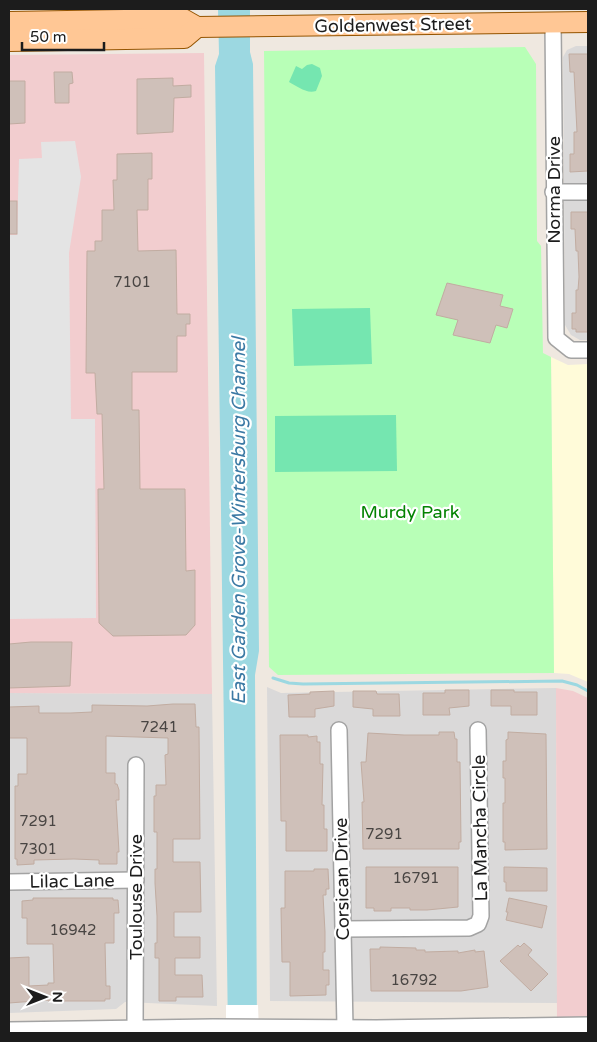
<svg xmlns="http://www.w3.org/2000/svg" width="597" height="1042" viewBox="0 0 597 1042" font-family="'Varela Round',sans-serif">
  <style>
    .residential { fill: #dad9d9 }
    .commercial { fill: #f2cdcf }
    .education { fill: #fffbd9 }
    .park { fill: #b8ffb7 }
    .pitch { fill: #75e6b0 }
    .parking { fill: #e4e4e4 }
    .water { fill: #9cd8e1 }
    .pier { fill: #fff }
    .lines { fill: none; stroke-linecap: round; stroke-linejoin: round }
    .stream { stroke: #9cd8e1; stroke-width: 3 }
    .building { fill: #cfc0b9; stroke: #c1aca1 }
    .minor-casing { stroke: #a3a3a3; stroke-width: 18 }
    .major-casing { stroke: #945400; stroke-width: 22 }
    .minor { stroke: #fff; stroke-width: 15 }
    .major { stroke: #ffc795; stroke-width: 20 }
    .labels { text-anchor: middle; stroke-width: 4.5; stroke-linejoin: round; paint-order: stroke }
    .number-label { font-size: 15px; fill: #494543 }
    .street-label { font-size: 18px; fill: #1c1c1c; stroke: #fff }
    .park-label { font-size: 18px; fill: #038301; stroke: #fff }
    .water-label { font-size: 19px; font-style: italic; fill: #3b79a4; stroke: #fff }
  </style>
  <rect width="100%" height="100%" fill="#efe8e0"/>
  <g class="residential">
    <path d="M576 46H588V340H580L571 335 565 325 563 57 567 50Z"/>
    <path d="M267 687 281 693 556 688 557 1003 270 1001Z"/>
    <path d="M9 693 212 694 217 1006 125 1002 116 1009 9 1013Z"/>
  </g>
  <g class="commercial">
    <path d="M204 53 212 694 9 693V55Z"/>
    <path d="M556 688 573 691 588 698V1033H557Z"/>
  </g>
  <path class="education" d="M551 357 568 365 588 364V682L569 674 554 673Z"/>
  <path class="park" d="M525 47 536 64 537 241 541 246 543 353 551 357 554 673 278 675 269 667 264 51Z"/>
  <g class="pitch">
    <path d="M312 64 320 68 322 76 316 91C306 94 297 86 289 82L296 66 302 69 307 65Z"/>
    <path d="M370 308 372 364 294 366 292 309Z"/>
    <path d="M396 415 397 471 275 472V416Z"/>
  </g>
  <path class="parking" d="M75 141 81 177 69 253 71 419H95L96 618 9 619V235H17L19 159 42 158 41 142Z"/>
  <path class="water" d="M218 9H250V52L253 64 259 651 255 675 257 1033H228L215 66 219 54Z"/>
  <path class="pier" d="M226 1005H258L259 1033H226Z"/>
  <g class="lines">
    <path class="stream" d="M273 678 289 683 303 684 562 681 577 685 588 691"/>
  </g>
  <g class="building">
    <path d="M569 54H588V171L570 172V154H574V132H577L574 72H570Z"/>
    <path d="M54 72H72L73 83 69 84V103H55Z"/>
    <path d="M173 78V86L191 85V97L174 98 173 132 137 134V79Z"/>
    <path d="M9 81H25V123L9 124Z"/>
    <path d="M152 153V179H148V210H137L138 251 176 250 177 314H190V324H186V336H177V372H132V410H139L140 489H185L186 571 195 570V625L186 635 113 636 99 623 98 489H104L102 414H97L95 373H86L87 251H95V241H102V210H114L113 180H117V154Z"/>
    <rect x="9" y="201" width="8" height="33"/>
    <path d="M571 212H588V332H576V329H572V313H576V290H578L579 277 578 251H576L575 229H571Z"/>
    <path d="M447 283 503 295 500 306 513 309 507 328 496 325 490 343 453 335 458 320 436 315Z"/>
    <path d="M31 642H72L70 686 9 688V644Z"/>
    <path d="M445 690H469V706L449 708 450 715H423V693H445Z"/>
    <path d="M491 690H514V692H537V715H511V706H491Z"/>
    <path d="M334 691V706L315 709V717H289L288 695 310 694V692Z"/>
    <path d="M353 691H376L377 694H399L400 716H373V709L353 707Z"/>
    <path d="M173 704H195L196 727H199L200 839H173V862H200L201 912H174V937H200V958H175V975H202L203 997H176V1001H159V958H155V943H157V916L155 883V869H157V832H154V796H156V785H166L165 755 168 754V738L106 736V773H115V784H117L119 790V800H116L119 852H117V864H99V860L74 859 34 860V864L17 865V859H15V786H18V774H27V738H9V707L39 706V713H71L92 712V705L147 706Z"/>
    <path d="M439 732H454L455 739H457V762H460L461 842H459V849H363L362 802H364L361 762H366L368 733 404 735H439Z"/>
    <path d="M508 732 546 734 547 849 505 850V842H503V803H505V778H503V761H506V740L508 739Z"/>
    <path d="M280 735H308V737L317 736V742H320V764H323L322 805H324V829H327V851H286V821H281Z"/>
    <path d="M366 867H458V907L427 910H410V908H391V911H374V908H366Z"/>
    <path d="M504 867 547 868V891H506V882H504Z"/>
    <path d="M314 869H328L329 889H326V895H323L325 932V952H323V970H329V985H326V995L290 996V962H282L281 908H285V871H314Z"/>
    <path d="M33 898H113V900H118L119 913H114V943H105L106 986H110V999H105V1001H48V1000L9 1003V958L29 957V986L48 985V983H54L53 944H27V918H22V901L33 900Z"/>
    <path d="M509 898 547 906 542 928 506 920 508 912H506Z"/>
    <path d="M524 943 532 950 528 955 548 974 531 991 500 961 518 945 520 947Z"/>
    <path d="M380 947 416 948V950H425V952L458 951V953L475 950V952L484 951 488 987 461 991H371L370 949H380Z"/>
  </g>
  <g class="lines">
    <defs>
      <g id="minor">
        <path d="M553 23 556 338 571 350H588"/>
        <path d="M553 192H588"/>
        <path d="M339 730 345 1028"/>
        <path d="M9 882 136 880"/>
        <path d="M343 929 469 928 478 924 481 916 478 730"/>
        <path d="M135 1029 136 765"/>
        <path d="M9 1030 213 1027 376 1028 588 1025"/>
      </g>
      <g id="major">
        <path d="M9 22 183 19 197 27 588 22"/>
        <path d="M9 41 184 38 197 27"/>
      </g>
    </defs>
    <use href="#minor" class="minor-casing"/>
    <use href="#major" class="major-casing"/>
    <use href="#minor" class="minor"/>
    <use href="#major" class="major"/>
  </g>
  <g class="labels">
    <g class="number-label">
      <text x="132" y="287">7101</text>
      <text x="159" y="732">7241</text>
      <text x="38" y="826">7291</text>
      <text x="384" y="839">7291</text>
      <text x="38" y="854">7301</text>
      <text x="416" y="883">16791</text>
      <text x="73" y="935">16942</text>
      <text x="414" y="985">16792</text>
    </g>
    <g class="street-label">
      <text transform="translate(393 25) rotate(-1)" y="6">Goldenwest Street</text>
      <text transform="translate(554 190) rotate(-90)" y="6">Norma Drive</text>
      <text transform="translate(480 828) rotate(-91)" y="6">La Mancha Circle</text>
      <text transform="translate(342 879) rotate(-91)" y="6">Corsican Drive</text>
      <text transform="translate(72 881) rotate(-1)" y="6">Lilac Lane</text>
      <text transform="translate(136 897) rotate(-90)" y="6">Toulouse Drive</text>
    </g>
    <g class="park-label">
      <text x="410" y="518">Murdy Park</text>
    </g>
    <g class="water-label">
      <text transform="translate(238 521) rotate(-90)" y="7">East Garden Grove-Wintersburg Channel</text>
    </g>
  </g>
  <rect width="597" height="1042" fill="none" stroke="#1c1c1c" stroke-width="20"/>
  <g transform="translate(45 997) rotate(90)" stroke="#ffffff" stroke-width="4" paint-order="stroke">
  <path d="M0-4L9 19L0 12L-9 19Z" fill="#1c1c1c"/>
  <text y="-8" font-size="14" font-weight="bold" text-anchor="middle" fill="#1c1c1c">N</text>
  </g>
  <path d="M22 42v8h82v-8" fill="none" stroke="#1c1c1c" stroke-width="2.5"/>
  <text x="30" y="42" font-size="15" fill="#1c1c1c" stroke="#ffffff" stroke-width="4" paint-order="stroke">50 m</text>
</svg>
